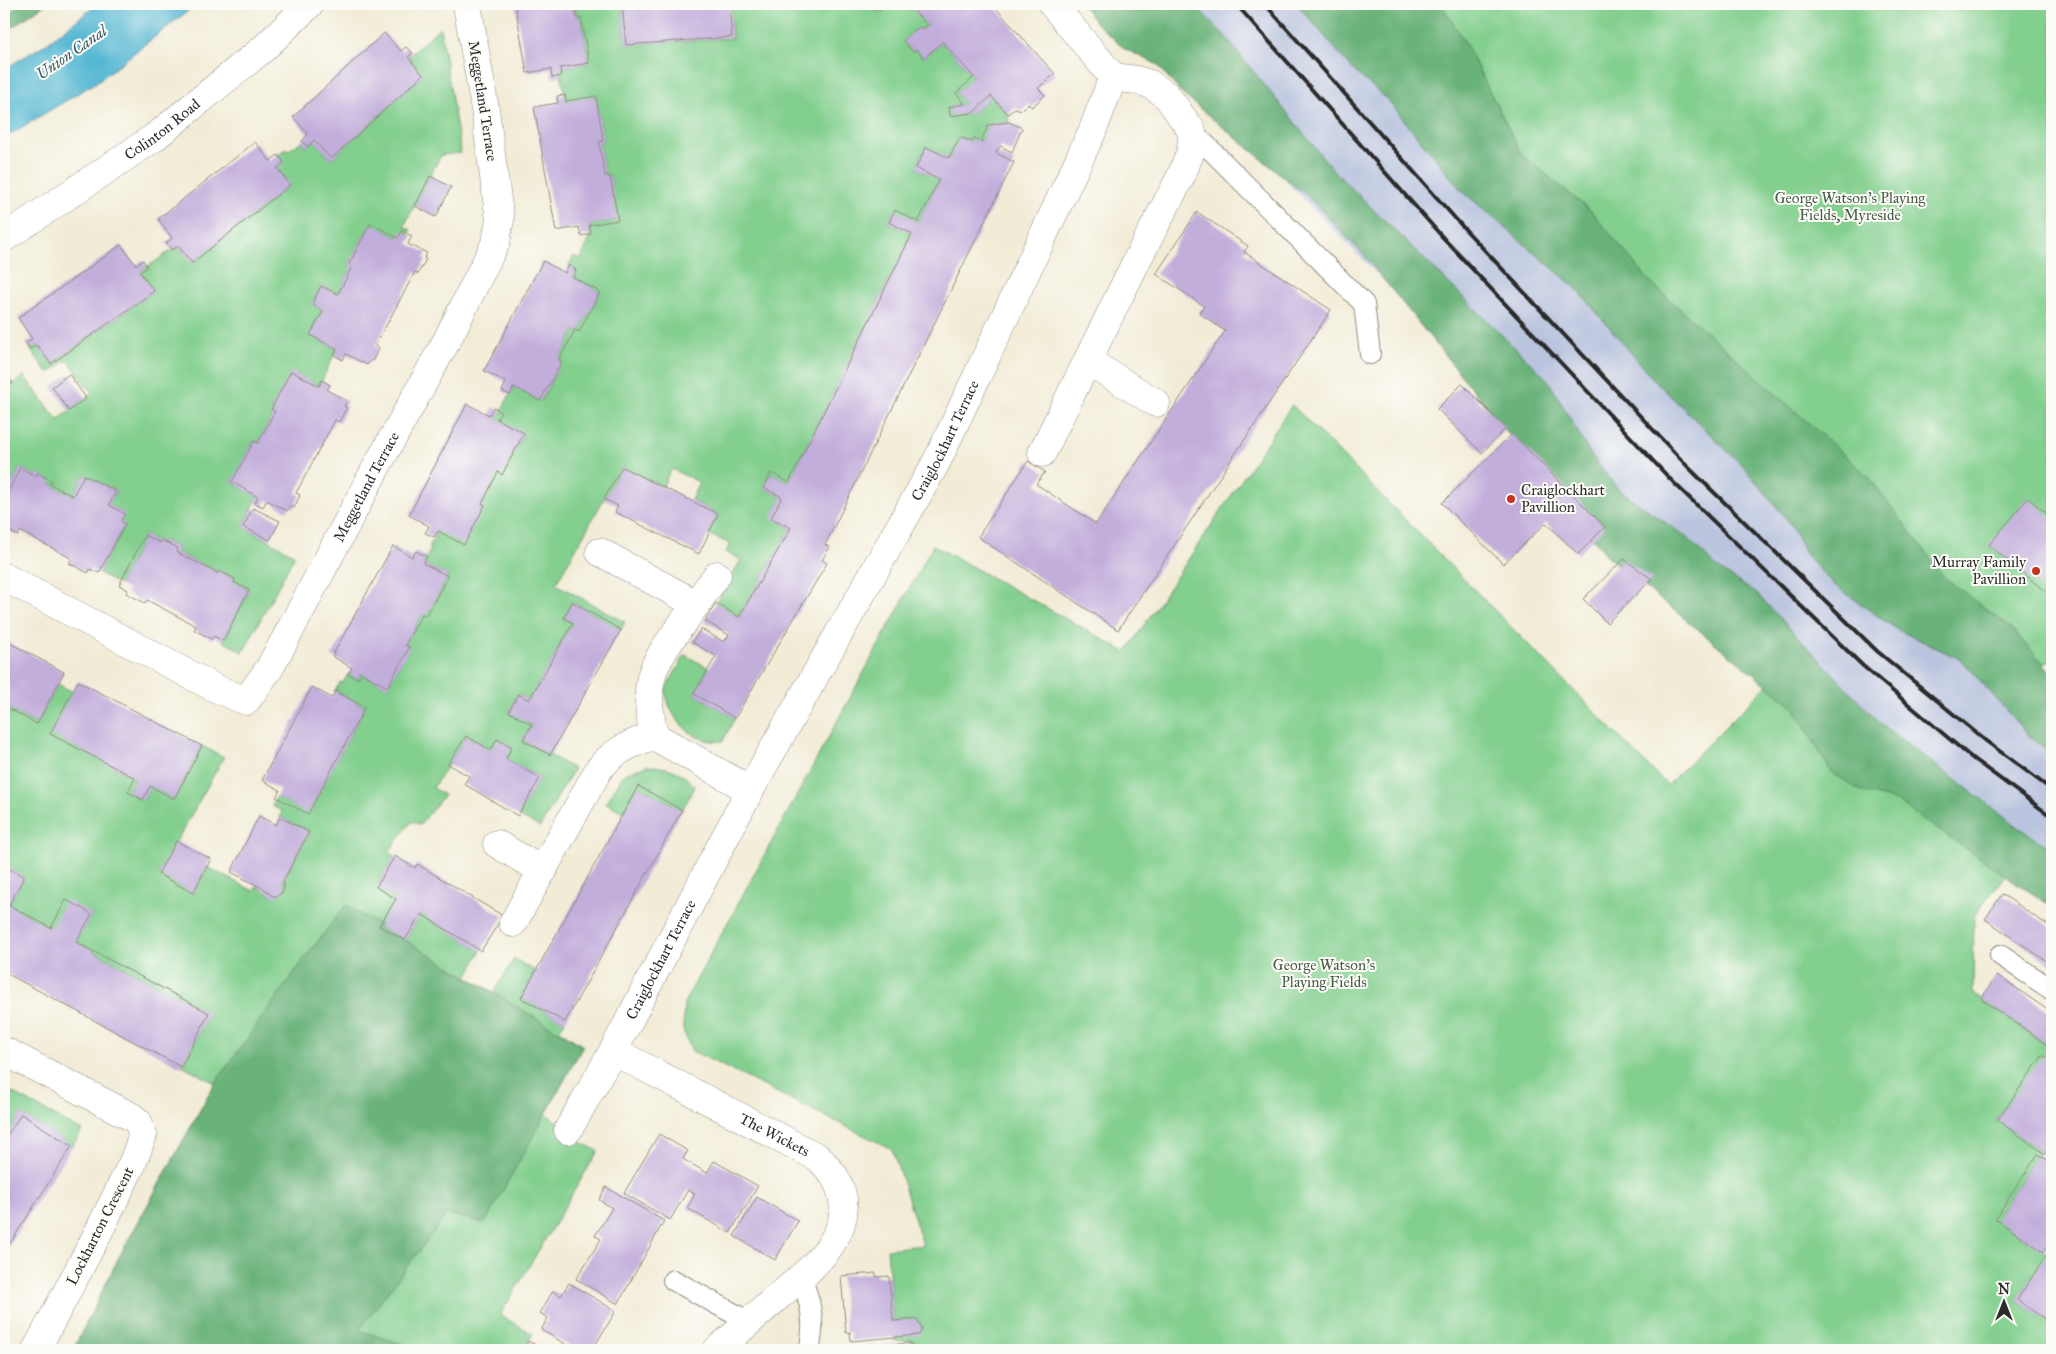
<svg xmlns="http://www.w3.org/2000/svg" width="2056" height="1354" viewBox="0 0 2056 1354" font-family="'IM FELL Great Primer',serif">
  <style>
    .industrial { fill: #bac4de }
    .green { fill: #82cf8e; stroke: #567d5c }
    .forest { fill: #69b279; stroke: #4a6e52 }
    .water { fill: #54b7d3; stroke: #40717f }
    .building { fill: #c2aedb }
    .lines { fill: none; stroke-linecap: round; stroke-linejoin: round }
    .service-casing { stroke: #8e8c81; stroke-width: 22 }
    .minor-casing { stroke: #8e8c81; stroke-width: 29 }
    .tertiary-casing { stroke: #8e8c81; stroke-width: 29 }
    .service { stroke: #fff; stroke-width: 20 }
    .minor { stroke: #fff; stroke-width: 28 }
    .tertiary { stroke: #fff; stroke-width: 28 }
    .rail { stroke: #2b2b2b; stroke-width: 4 }
    .poi-dot { fill: #c8321e; stroke: #fdfcf7; stroke-width: 2 }
    .labels { text-anchor: middle; stroke-width: 4; stroke-linejoin: round; paint-order: stroke }
    .street-label { font-size: 15px; fill: #2b2b2b; stroke: #fdfcf7 }
    .park-label { font-size: 15px; fill: #455c49; stroke: #fdfcf7 }
    .poi-label { font-size: 15px; fill: #2b2b2b; stroke: #fdfcf7; text-anchor: start }
    .water-label { font-size: 16px; font-style: italic; fill: #395c66; stroke: #fdfcf7 }
  </style>
  <rect width="100%" height="100%" fill="#fdfcf7"/>
  <filter id="ink" filterUnits="userSpaceOnUse"><feTurbulence type="fractalNoise" baseFrequency=".02" numOctaves="2"/><feDisplacementMap in="SourceGraphic" scale="10" xChannelSelector="R" yChannelSelector="G"/><feConvolveMatrix kernelMatrix="1 2 1 2 8 2 1 2 1" color-interpolation-filters="sRGB"/></filter>
  <filter id="wash" filterUnits="userSpaceOnUse"><feTurbulence type="fractalNoise" baseFrequency=".0096" numOctaves="4" result="noise"/><feDisplacementMap in="SourceGraphic" scale="20" xChannelSelector="R" yChannelSelector="G"/><feGaussianBlur stdDeviation="1.12" result="paint"/><feColorMatrix in="noise" values="0 0 0 0 0 0 0 0 0 0 0 0 0 0 0 0 0 1.4 0 .05"/><feComposite in="paint" operator="in"/></filter>
  <g filter="url(#wash)">
    <rect width="100%" height="100%" fill="#f2ecd7"/>
    <path class="industrial" d="M1104 4H1339L2052 701V891L1411 309 1151 43Z"/>
    <g class="green">
      <path d="M574 4H622L626 45 732 38 731 4H870L877 12 886 4H908L927 25 923 29H916L903 41 913 52 916 49 924 58 942 42 974 77 956 93 965 104 949 107 950 115 973 113 991 96 1008 114 1009 122 988 125 981 142 974 139 972 142 960 137 949 158 926 147 916 168 939 180 918 222 895 211 889 222 912 234 789 482 771 473 764 488 782 497 772 518 791 528 739 617 716 603 741 560 726 552 730 544 708 534 718 514 691 500 699 482 671 469 663 486 622 467 556 584 625 622 621 630 572 602 564 618 573 623 529 700 518 694 509 712 532 725 523 740 574 769 540 827 518 816 540 778 506 759 512 747 497 739 491 750 466 736 433 788 444 795 420 825 412 821 389 851 395 856 376 887 396 899 380 926 405 940 421 914 481 951 467 977 494 992 514 959 535 971 521 998 565 1022 559 1030 583 1046 546 1114 568 1130 575 1139 598 1151 500 1315 533 1334 523 1350H73L119 1257 215 1083 182 1065 209 1013 76 942 92 914 51 928 9 905 24 877 4 866V706L37 724 58 684 73 692 55 736 135 778 128 792 143 800 150 786 174 799 202 746 224 757 158 874 193 893 207 867 254 891 257 886 272 896 282 893 285 887 283 881 309 832 280 817 282 811 272 806 276 797 308 813 365 707 335 691 340 682 343 683 348 674 358 679 361 673 388 687 409 647 405 645 422 614 427 616 448 576 423 563 431 549 429 547 438 531 482 504 498 472 502 474 524 434 497 419 514 387 541 401 561 362 559 360 575 330 579 332 600 292 573 277 576 270 569 265 574 256 581 259 591 234 589 225 617 220 610 176H605L599 142 603 141 596 97 566 101 560 68 589 63 581 18H577Z"/>
      <path d="M1373 4H2052V660L2034 666 1567 216Z"/>
      <path d="M440 27 461 153 441 155 404 226 411 230 408 234 398 238 371 223 349 264 352 267 338 294 321 286 312 304 323 311 310 335 337 349 319 386 292 372 271 409 275 411 258 443 254 441 232 482 258 497 243 526 295 555 243 652 223 641 249 590 234 582 235 579 220 571 218 573 176 552 178 548 162 540 160 543 145 535 119 585 99 573 125 524 121 521 124 513 109 505 116 491 84 475 73 496 50 484 52 481 37 474 36 476 20 468 4 499V391L24 376 58 420 92 393 68 360 48 373 30 349 37 345 52 364 154 291 140 272 178 246 192 263 290 185 277 168 284 162 278 155 287 148 289 150 302 141 307 147 314 140 331 159 423 75 408 57Z"/>
      <path d="M1292 405 1667 785 1774 678 2013 865 1974 916 1973 993 2050 1047 1997 1120 2040 1151 1995 1219 2048 1254 2017 1300 2052 1324V1350H912L911 1340 895 1341 894 1337 922 1329 917 1319 893 1321 887 1249 923 1245 892 1149 692 1051 683 1030 684 1003 933 545 1126 652Z"/>
      <path d="M685 655 709 668 694 694 735 718 723 741C693 745 669 718 665 690Z"/>
      <path d="M646 766C666 766 682 770 695 787L682 810 638 786 623 812 606 803 624 774Z"/>
      <path d="M4 1088 82 1131 72 1146 21 1114 6 1137 4 1135Z"/>
    </g>
    <g class="forest">
      <path d="M21 4H46L4 33V15Z"/>
      <path d="M1082 4H1194L1224 35 1334 171 1548 380 1591 455 1617 488 1690 540 1720 570 1757 594 1882 725 2024 831 2052 849V907L1896 801 1861 791 1831 772 1793 706 1609 558 1362 253 1308 197 1181 93 1158 65 1125 49 1096 23Z"/>
      <path d="M1297 4H1441L1463 39 1522 155 1591 211 1650 282 1868 476 1944 577 2012 629 2052 673V754L2028 735 1962 660 1896 629 1833 584 1807 556 1790 523 1741 464 1654 380 1576 288 1461 190 1386 98 1355 72Z"/>
      <path d="M346 905 583 1046 485 1223 447 1214 359 1330 421 1350H73L119 1257 215 1083 307 955Z"/>
    </g>
    <path class="water" d="M98 4H197L97 82 4 138V69L44 45Z"/>
    <g id="blocks">
      <g class="building">
        <path d="M515 4H574L577 18H581L589 63 560 68 561 76 552 78 551 69 527 73Z"/>
        <path d="M622 4H655V9L697 5V4H729L732 37 626 45Z"/>
        <path d="M870 4H886L877 12Z"/>
        <path d="M908 4H992L1055 74 1038 88 1045 95 1032 107 1028 104 1022 110 1015 108 1008 114 991 96 973 113 950 116 949 107 965 104 956 93 974 77 942 42 924 58 916 49 913 52 903 41 916 29H923L927 25Z"/>
        <path d="M384 33 401 51 406 47 413 53 408 57 423 75 331 159 314 140 307 147 302 141 308 134 293 117Z"/>
        <path d="M565 95 566 101 596 96 603 141 599 142 605 176H610L618 220 589 225 591 234 581 236 579 227 556 231 534 107 558 103 557 96Z"/>
        <path d="M1009 122 1022 128 1012 152 1000 146 996 153 1014 162 825 545 830 547 822 560 827 563 735 718 694 694 716 656 692 642 701 629 724 642 729 635 705 621 716 603 739 617 791 528 771 518 782 497 764 488 771 473 789 482 912 234 889 222 895 210 918 222 939 180 916 168 926 147 949 158 960 137 972 142 974 138 981 142 988 125Z"/>
        <path d="M255 142 270 161 278 155 284 162 277 168 290 185 192 263 178 246 172 250 166 243 172 238 158 219Z"/>
        <path d="M430 176 451 187 436 217 415 206Z"/>
        <path d="M1197 212 1248 246 1244 252 1331 310 1118 630 978 537 1028 461 1045 472 1036 484 1096 524 1225 331 1199 313 1204 306 1156 274Z"/>
        <path d="M371 223 398 238 402 231 412 236 408 244 427 253 424 258 426 259 418 274 415 272 375 346 379 348 372 361H370L367 365 346 354 343 360 334 355 337 349 310 335 323 311 312 304 321 286 338 294 352 267 349 264Z"/>
        <path d="M121 245 136 265 143 260 147 267 140 272 154 291 51 364 37 345 30 349 26 343 32 339 18 318Z"/>
        <path d="M543 261 565 273 569 265 576 270 573 277 600 292 579 332 575 330 559 360 562 361 540 401 514 387 510 395 502 391 506 382 484 371Z"/>
        <path d="M291 371 319 386 322 380 330 385 327 390 347 401 344 406 347 407 339 422 335 420 296 493 300 495 294 508 290 506 287 511 267 500 263 507 255 503 258 497 232 482 254 441 258 443 275 411 271 409Z"/>
        <path d="M4 372 13 383 4 391Z"/>
        <path d="M69 374 86 398 69 411 52 387Z"/>
        <path d="M1462 384 1506 428 1482 453 1437 409Z"/>
        <path d="M467 404 489 415 494 407 501 412 497 419 524 433 502 475 498 472 482 504 485 505 464 545 438 531 434 537 425 533 429 526 409 515Z"/>
        <path d="M1512 434 1605 527 1578 554 1546 523 1503 564 1442 503Z"/>
        <path d="M622 467 718 514 699 554 615 512 618 506 604 499Z"/>
        <path d="M20 468 36 476 37 473 52 481 50 484 73 496 84 475 116 491 109 505 125 514 121 521 125 524 99 573 90 569 88 573 69 563 72 559 65 555 20 531 18 536 4 528V499Z"/>
        <path d="M2028 498 2050 516 2052 514V597L1989 545Z"/>
        <path d="M253 508 280 521 270 540 243 527Z"/>
        <path d="M145 535 160 543 161 540 178 548 176 552 218 573 219 571 235 579 234 582 249 590 223 641 214 636 212 639 194 630 196 626 147 600 145 603 126 593 128 590 119 585Z"/>
        <path d="M393 546 412 557 416 551 427 557 423 563 448 576 426 616 422 614 405 645 410 647 387 687 361 673 358 679 348 674 352 668 332 656Z"/>
        <path d="M1624 559 1652 579 1607 623 1583 599Z"/>
        <path d="M572 602 621 630 550 755 523 740 532 725 509 712 518 694 529 700 573 623 564 618Z"/>
        <path d="M4 640 64 672 37 724 4 706Z"/>
        <path d="M78 681 202 746 174 799 150 786 143 800 128 792 135 778 50 734Z"/>
        <path d="M312 687 332 698 335 691 365 707 308 814 276 797 280 790 262 780Z"/>
        <path d="M466 736 491 750 497 739 512 747 506 759 540 778 518 816 464 784 469 776 448 764Z"/>
        <path d="M638 786 682 810 565 1022 521 998Z"/>
        <path d="M259 816 276 825 280 817 309 832 283 881 284 889 282 893 277 896H272L266 890 231 872Z"/>
        <path d="M176 841 211 859 193 893 158 874Z"/>
        <path d="M395 856 415 868 417 864 503 916 481 951 421 914 405 940 379 926 396 899 376 887Z"/>
        <path d="M4 866 24 877 9 905 51 928 66 900 80 907 92 914 76 942 209 1013 181 1067 4 972Z"/>
        <path d="M2002 894 2052 928V965L1985 919Z"/>
        <path d="M1997 975 2052 1013V1048L1981 999Z"/>
        <path d="M2043 1055 2052 1061V1144L2045 1154 1997 1120Z"/>
        <path d="M21 1114 72 1146 4 1253V1135L6 1137Z"/>
        <path d="M659 1134 688 1151 683 1159 707 1173 714 1161 758 1186 730 1233 687 1208 695 1194 688 1190 670 1220 624 1193Z"/>
        <path d="M2038 1154 2052 1163V1239L2044 1252 1995 1219Z"/>
        <path d="M606 1187 664 1221 618 1304 576 1279 601 1239 595 1236 612 1208 599 1200Z"/>
        <path d="M757 1197 798 1221 775 1260 734 1236Z"/>
        <path d="M2049 1251 2052 1253V1324L2017 1300Z"/>
        <path d="M876 1273V1277L889 1276 893 1321 917 1319 922 1329 919 1335 851 1341 850 1332 846 1333 841 1276Z"/>
        <path d="M569 1283 616 1311 592 1350H576L541 1330 548 1318 540 1313 553 1291 561 1296Z"/>
        <path d="M528 1341 545 1350H523Z"/>
        <path d="M911 1343 912 1350H868L867 1347Z"/>
      </g>
    </g>
  </g>
  <g filter="url(#ink)">
    <use href="#blocks" fill-opacity="0" stroke="#8e8c81" stroke-width="1"/>
    <g class="lines">
      <defs>
        <g id="service">
          <path d="M1192 131 1364 304 1370 354"/>
          <path d="M2000 955 2052 990"/>
          <path d="M801 1278C808 1295 813 1311 812 1330 812 1337 810 1343 810 1350"/>
          <path d="M673 1280 749 1322"/>
        </g>
        <g id="minor">
          <path d="M1088 361 1156 403"/>
          <path d="M1042 453 1137 260 1181 176 1191 151 1192 131 1167 96 1150 84 1136 80 1113 77"/>
          <path id="s1" d="M4 577 215 688 246 701 269 669 287 636 377 466 447 340 496 242 500 219 498 207 485 109 467 4"/>
          <path d="M696 604 717 575"/>
          <path d="M654 736 750 790"/>
          <path d="M497 844 543 871"/>
          <path d="M513 923 599 769C613 751 632 742 654 736 650 716 646 694 652 674 658 653 684 623 696 604L600 552"/>
          <path d="M4 1051 132 1117 138 1122 143 1135 133 1162 97 1235 36 1350"/>
          <path id="s2" d="M613 1051 819 1158C824 1164 830 1170 834 1176 865 1226 814 1267 780 1295 759 1313 738 1332 717 1350"/>
          <path id="s3" d="M568 1130 613 1051 750 790 937 461 1092 132 1113 77 1052 4"/>
        </g>
        <g id="tertiary">
          <path id="s4" d="M4 238 155 137 264 48 310 4"/>
        </g>
      </defs>
      <use href="#service" class="service-casing"/>
      <use href="#minor" class="minor-casing"/>
      <use href="#tertiary" class="tertiary-casing"/>
      <use href="#service" class="service"/>
      <use href="#minor" class="minor"/>
      <use href="#tertiary" class="tertiary"/>
      <g class="rail">
        <path d="M1236 4 1446 241 1673 482 1863 666 1972 758 2052 817"/>
        <path d="M1265 4 1462 226 1688 467 1877 651 1986 741 2052 790"/>
      </g>
    </g>
  </g>
  <g class="poi-dot">
    <circle cx="1511" cy="499" r="5"/>
    <circle cx="2036" cy="571" r="5"/>
  </g>
  <g class="labels">
    <g class="street-label">
      <text transform="translate(483 101) rotate(81)" y="5">Meggetland Terrace</text>
      <text dy="5" stroke="none"><textPath href="#s4" startOffset="192">Colinton Road</textPath></text>
      <text dy="5" stroke="none"><textPath href="#s3" startOffset="786">Craiglockhart Terrace</textPath></text>
      <text dy="5" stroke="none"><textPath href="#s1" startOffset="518">Meggetland Terrace</textPath></text>
      <text dy="5" stroke="none"><textPath href="#s3" startOffset="194">Craiglockhart Terrace</textPath></text>
      <text dy="5" stroke="none"><textPath href="#s2" startOffset="182">The Wickets</textPath></text>
      <text transform="translate(100 1226) rotate(-63)" y="5">Lockharton Crescent</text>
    </g>
    <g class="park-label">
      <text x="1850" y="203">George Watson's Playing<tspan x="1850" dy="17">Fields, Myreside</tspan></text>
      <text x="1324" y="970">George Watson's<tspan x="1324" dy="17">Playing Fields</tspan></text>
    </g>
    <g class="poi-label">
      <text x="1521" y="495">Craiglockhart<tspan x="1521" dy="17">Pavillion</tspan></text>
      <text x="2026" y="567" text-anchor="end">Murray Family<tspan x="2026" dy="17">Pavillion</tspan></text>
    </g>
    <g class="water-label">
      <text transform="translate(71 52) rotate(-35)" y="6">Union Canal</text>
    </g>
  </g>
  <rect width="2056" height="1354" fill="none" stroke="#fdfcf7" stroke-width="20"/>
  <g transform="translate(2004 1302)" stroke="#fdfcf7" stroke-width="4" paint-order="stroke">
  <path d="M0-4L9 19L0 12L-9 19Z" fill="#2b2b2b"/>
  <text y="-8" font-size="14" font-weight="bold" text-anchor="middle" fill="#2b2b2b">N</text>
  </g>
</svg>
